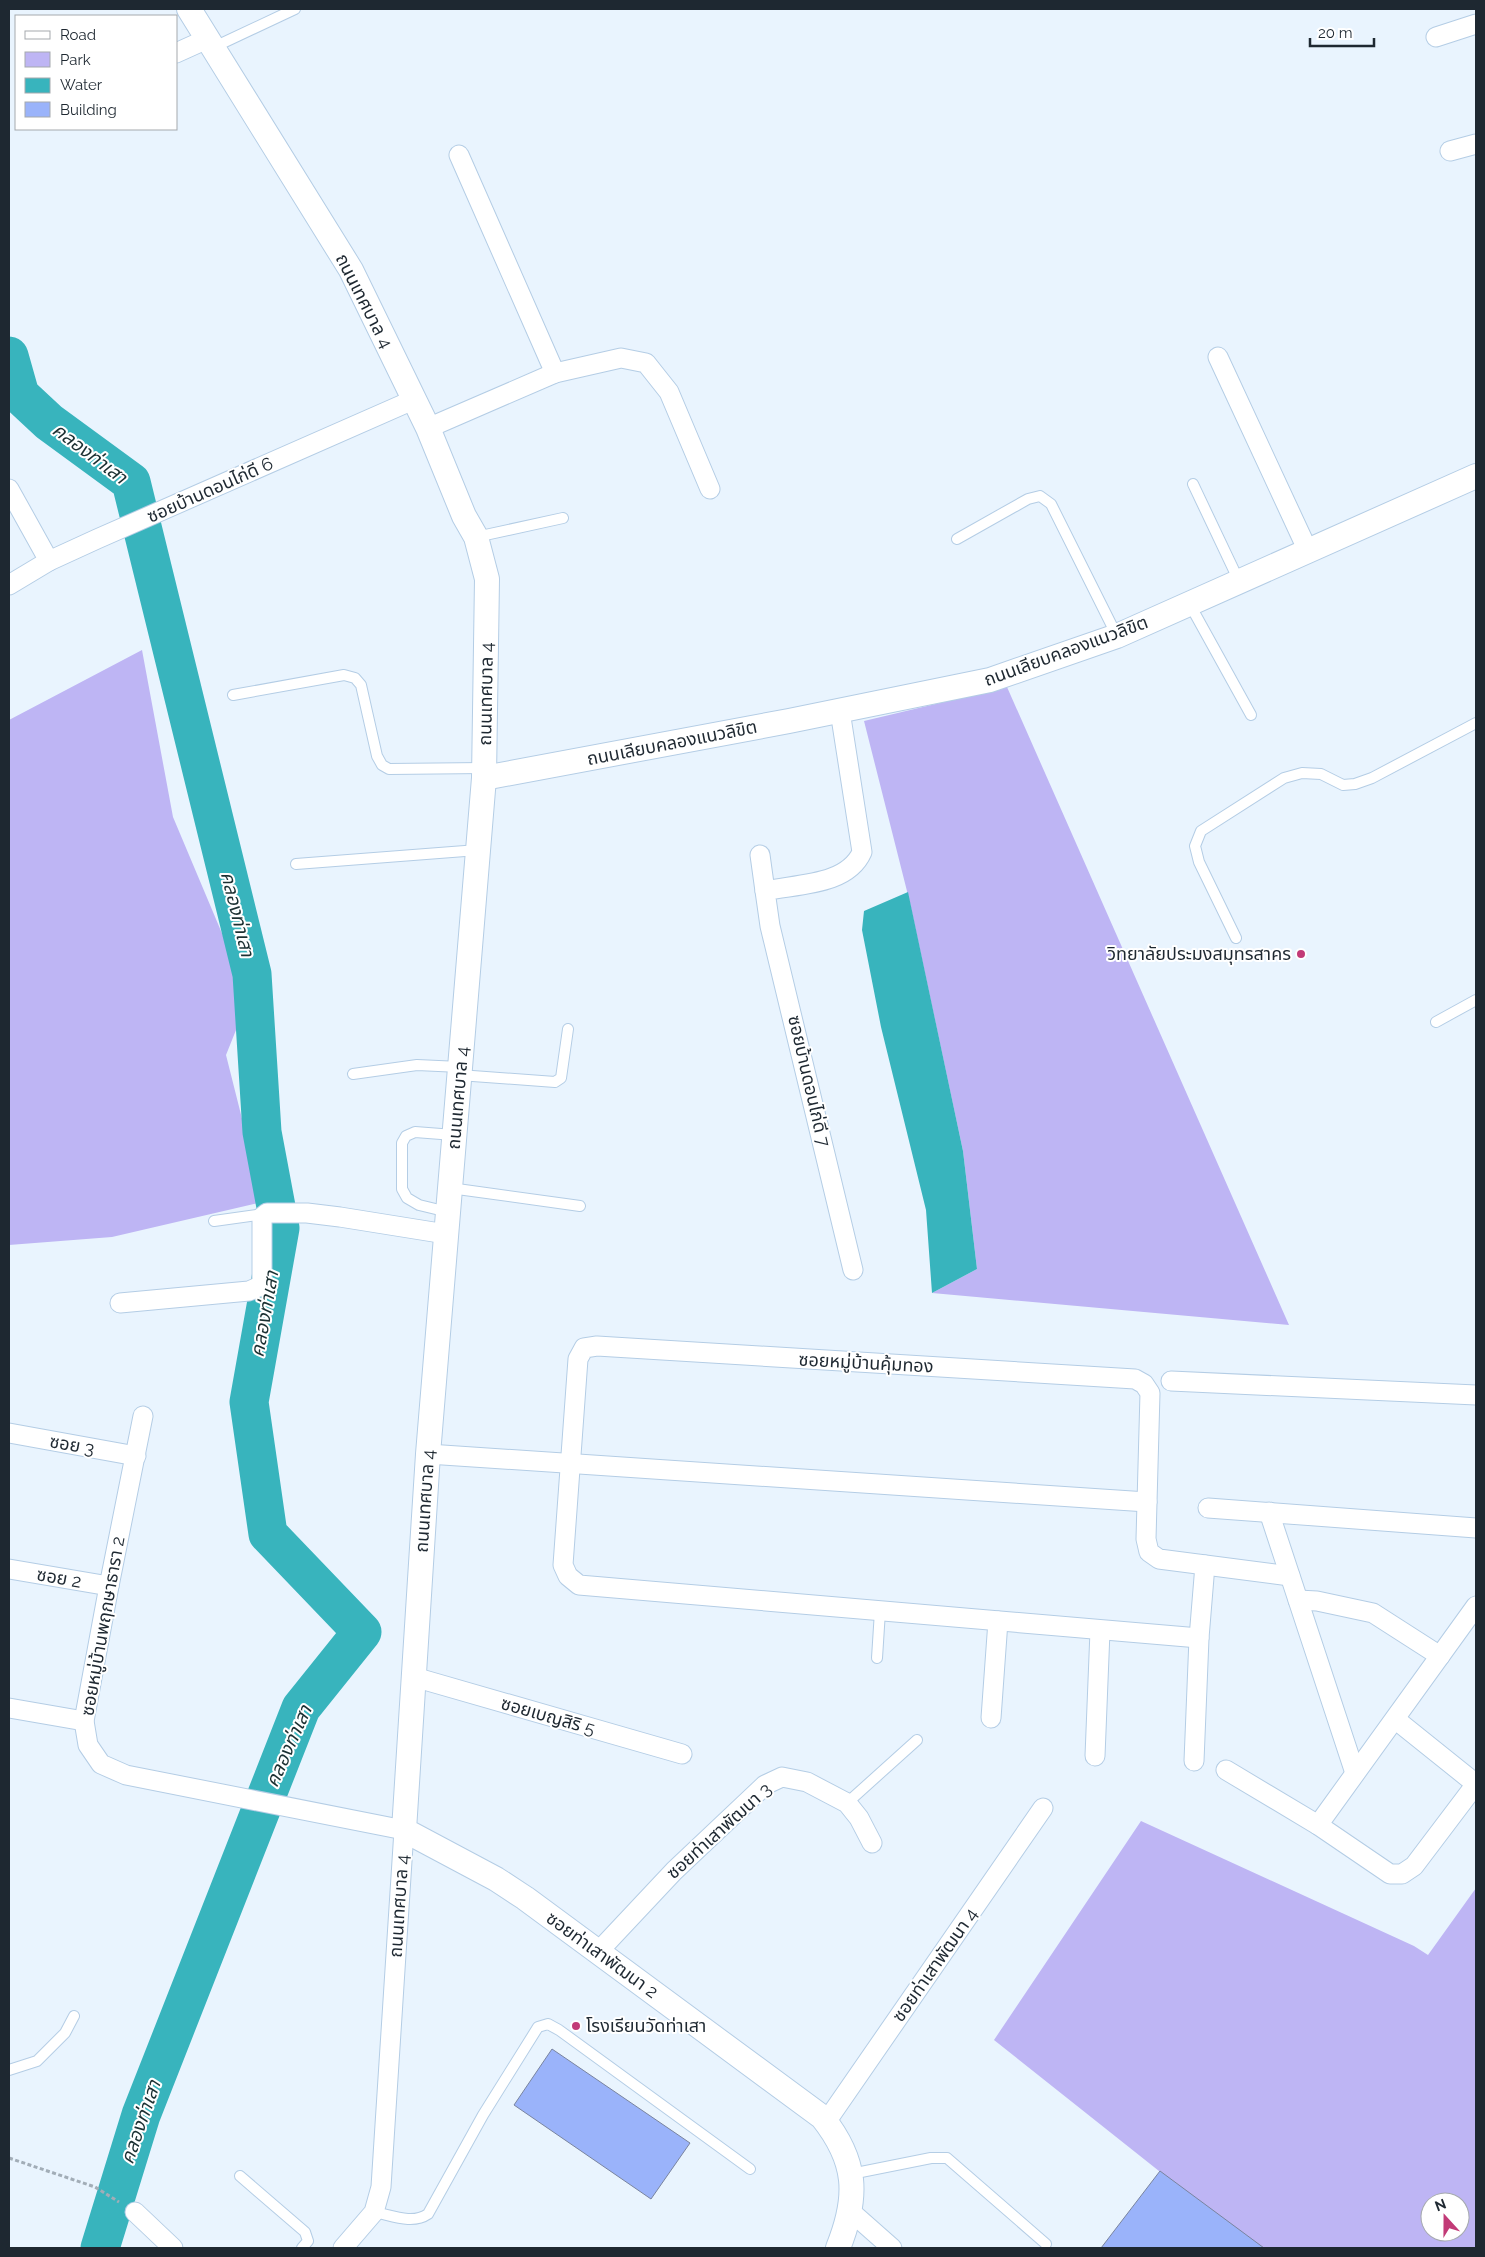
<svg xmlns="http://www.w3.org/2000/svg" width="1485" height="2257" viewBox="0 0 1485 2257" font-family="Raleway,'Noto Sans Thai',sans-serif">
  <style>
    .green { fill: #beb5f4; fill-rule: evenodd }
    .water { fill: #38b4bd }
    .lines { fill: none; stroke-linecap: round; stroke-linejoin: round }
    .river { stroke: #38b4bd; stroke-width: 39 }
    .building { fill: #9ab3fa; stroke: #79849f }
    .service-casing { stroke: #b4cde5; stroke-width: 12 }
    .minor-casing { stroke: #b4cde5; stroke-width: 21 }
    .tertiary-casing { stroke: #b4cde5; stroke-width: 26 }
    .path { stroke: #a2adb7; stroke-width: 3; stroke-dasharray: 4 2.5; stroke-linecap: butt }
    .service { stroke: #fff; stroke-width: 10 }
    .minor { stroke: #fff; stroke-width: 19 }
    .tertiary { stroke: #fff; stroke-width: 24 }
    .poi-dot { fill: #c23a77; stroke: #fff; stroke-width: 2 }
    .labels { text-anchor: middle; stroke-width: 4; stroke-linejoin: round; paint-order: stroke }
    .street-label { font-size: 18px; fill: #1e2831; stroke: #fff }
    .poi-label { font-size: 18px; fill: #1e2831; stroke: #fff; text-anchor: end }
    .water-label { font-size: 19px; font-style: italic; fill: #1b3032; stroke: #fff }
  </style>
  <rect width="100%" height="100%" fill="#e9f4fe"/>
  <g class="green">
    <path d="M142 650 173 817 229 950 240 1020 226 1055 263 1202 112 1237 9 1245V720Z"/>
    <path d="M1007 687 1289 1325 932 1293 977 1269 963 1151 910 903 864 721Z"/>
    <path d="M1141 1821 1414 1946 1428 1955 1476 1888V2248H1256L994 2040ZM1430 2202H1460V2232H1430Z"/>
  </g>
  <path class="water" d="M908 892 963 1151 977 1269 932 1293 926 1210 881 1027 862 930 864 911Z"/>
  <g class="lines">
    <path class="river" d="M9 356 20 395 49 422 131 482 252 974 262 1132 280 1228 249 1402 268 1534 362 1632 301 1708 141 2115 100 2248"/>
  </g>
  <g class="building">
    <path d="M552 2049 690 2143 651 2199 514 2105Z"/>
    <path d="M1160 2171 1264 2248H1101Z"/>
  </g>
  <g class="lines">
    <defs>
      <g id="service">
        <path d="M212 48 295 9"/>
        <path d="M1193 484 1239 581"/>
        <path d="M476 537 563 518"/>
        <path d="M957 539 1028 499 1040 496 1051 504 1117 636"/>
        <path d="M1189 603 1251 715"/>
        <path d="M233 695 344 675 355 678 361 685 377 756 382 765 389 769 484 768"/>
        <path d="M296 864 478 850"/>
        <path d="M1236 938 1199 862 1195 846 1201 831 1284 778 1302 773 1321 774 1343 785 1355 784 1372 778 1476 723"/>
        <path d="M1436 1022 1476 1000"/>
        <path d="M353 1074 417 1065 460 1067"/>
        <path d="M459 1075 555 1082 561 1078 568 1029"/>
        <path d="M450 1188 580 1206"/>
        <path d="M448 1212 419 1205 407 1198 402 1189V1143L406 1136 415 1132 454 1135"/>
        <path d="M214 1221 264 1214"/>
        <path d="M877 1658 880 1611"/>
        <path d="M847 1803 917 1740"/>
        <path d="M9 2070 37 2061 65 2033 74 2016"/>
        <path d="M851 2174 931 2158H947L1046 2244"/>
        <path d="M240 2176 305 2232 308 2241 302 2248"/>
        <path d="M374 2212C391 2215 412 2225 428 2214L483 2115 538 2027 548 2024 559 2030 750 2169"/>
      </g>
      <g id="minor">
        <path d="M1436 37 1476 24"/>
        <path d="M176 53 207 39"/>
        <path d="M1450 151 1476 144"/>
        <path d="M459 155 555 373"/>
        <path d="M1218 357 1308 551"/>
        <path d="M428 428 555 373 621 358 646 363 669 392 710 489"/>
        <path d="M9 489 49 561"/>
        <path d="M9 585 49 561 97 539 413 400"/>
        <path d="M840 711 862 852C847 886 796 884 765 891L770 926 853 1270"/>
        <path d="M760 855 765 891"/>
        <path d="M120 1303 249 1291 258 1287 262 1283V1217L267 1213H307L340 1217 446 1234"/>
        <path d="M1171 1381 1476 1395"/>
        <path d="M143 1416 109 1586 84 1721 88 1745 101 1764 126 1775 404 1830 381 2187 374 2212 343 2248"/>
        <path d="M9 1433 136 1456"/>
        <path d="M428 1454 1147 1502"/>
        <path d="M1208 1508 1476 1528"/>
        <path d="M1269 1512 1355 1773"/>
        <path d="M9 1569 109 1586"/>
        <path d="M1298 1600 1317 1601 1373 1613 1440 1656"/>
        <path d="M1199 1638 579 1585 568 1576 563 1565 578 1359 584 1348 597 1346 1135 1379 1144 1384 1150 1393 1146 1539 1149 1552 1159 1559 1290 1576"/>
        <path d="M414 1677 682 1754"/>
        <path d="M9 1708 84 1721"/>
        <path d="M991 1718 998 1621"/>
        <path d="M1395 1719 1476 1784"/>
        <path d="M1095 1756 1100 1631"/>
        <path d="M1194 1761 1199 1638 1205 1565"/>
        <path d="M1226 1770 1318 1825 1390 1874H1402L1414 1866 1476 1784"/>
        <path d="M1318 1825 1476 1606"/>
        <path d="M597 1953 674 1871 765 1785 782 1777 807 1782 847 1803 859 1818 872 1843"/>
        <path d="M826 2122 1043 1808"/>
        <path d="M849 2210 892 2248"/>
        <path d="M135 2212 173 2248"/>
      </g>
      <g id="tertiary">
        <path d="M189 9 351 270 428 428 464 516 476 537 487 579 484 778 428 1454 404 1830 496 1879 525 1898 822 2117C857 2161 859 2196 838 2248"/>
        <path d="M484 778 789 721 990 680 1117 636 1476 476"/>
      </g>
    </defs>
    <use href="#service" class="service-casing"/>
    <use href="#minor" class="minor-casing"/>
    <use href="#tertiary" class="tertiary-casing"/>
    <path class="path" d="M9 2158 95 2187 119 2202"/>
    <use href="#service" class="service"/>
    <use href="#minor" class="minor"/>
    <use href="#tertiary" class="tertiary"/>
  </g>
  <g class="poi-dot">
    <circle cx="1301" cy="954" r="5"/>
    <circle cx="576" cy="2026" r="5"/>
  </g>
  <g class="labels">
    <g class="street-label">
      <text transform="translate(364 301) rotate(63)" y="6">ถนนเทศบาล 4</text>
      <text transform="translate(210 490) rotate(-24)" y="6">ซอยบ้านดอนไก่ดี 6</text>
      <text transform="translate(1066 651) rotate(-20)" y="6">ถนนเลียบคลองแนวลิขิต</text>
      <text transform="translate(486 694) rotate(-89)" y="6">ถนนเทศบาล 4</text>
      <text transform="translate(672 743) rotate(-11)" y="6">ถนนเลียบคลองแนวลิขิต</text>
      <text transform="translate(809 1081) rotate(77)" y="6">ซอยบ้านดอนไก่ดี 7</text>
      <text transform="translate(458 1098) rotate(-85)" y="6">ถนนเทศบาล 4</text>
      <text transform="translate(866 1363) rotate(3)" y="6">ซอยหมู่บ้านคุ้มทอง</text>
      <text transform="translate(72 1445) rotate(10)" y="6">ซอย 3</text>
      <text transform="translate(425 1501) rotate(-86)" y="6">ถนนเทศบาล 4</text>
      <text transform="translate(59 1578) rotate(10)" y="6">ซอย 2</text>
      <text transform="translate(103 1626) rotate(-80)" y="6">ซอยหมู่บ้านพฤกษาธารา 2</text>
      <text transform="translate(548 1716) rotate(16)" y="6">ซอยเบญสิริ 5</text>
      <text transform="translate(719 1831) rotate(-42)" y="6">ซอยท่าเสาพัฒนา 3</text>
      <text transform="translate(399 1906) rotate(-86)" y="6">ถนนเทศบาล 4</text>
      <text transform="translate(602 1955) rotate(36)" y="6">ซอยท่าเสาพัฒนา 2</text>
      <text transform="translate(935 1965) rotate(-55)" y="6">ซอยท่าเสาพัฒนา 4</text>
    </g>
    <g class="poi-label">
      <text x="1291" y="960">วิทยาลัยประมงสมุทรสาคร</text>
      <text x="586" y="2032" text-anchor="start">โรงเรียนวัดท่าเสา</text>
    </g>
    <g class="water-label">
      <text transform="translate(90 453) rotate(37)" y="7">คลองท่าเสา</text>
      <text transform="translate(238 914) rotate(76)" y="7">คลองท่าเสา</text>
      <text transform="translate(264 1314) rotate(-80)" y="7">คลองท่าเสา</text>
      <text transform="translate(288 1746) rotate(-66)" y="7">คลองท่าเสา</text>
      <text transform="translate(140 2122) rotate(-71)" y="7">คลองท่าเสา</text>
    </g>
  </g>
  <rect width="1485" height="2257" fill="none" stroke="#1e2831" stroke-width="20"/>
  <rect x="15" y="15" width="162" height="115" fill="#ffffff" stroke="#a5a9ad"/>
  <rect x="25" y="31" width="25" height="8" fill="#ffffff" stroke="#a5a9ad"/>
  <text x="60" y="40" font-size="15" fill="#1e2831">Road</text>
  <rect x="25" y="52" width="25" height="15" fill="#beb5f4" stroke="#a5a9ad"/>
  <text x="60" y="65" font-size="15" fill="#1e2831">Park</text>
  <rect x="25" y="78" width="25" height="15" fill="#38b4bd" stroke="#a5a9ad"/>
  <text x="60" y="90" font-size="15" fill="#1e2831">Water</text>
  <rect x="25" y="102" width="25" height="15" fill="#9ab3fa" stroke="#a5a9ad"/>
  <text x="60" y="115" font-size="15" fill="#1e2831">Building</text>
  <g transform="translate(1445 2217) rotate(339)"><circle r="24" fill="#ffffff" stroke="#a5a9ad"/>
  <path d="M0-4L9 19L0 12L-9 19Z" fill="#c23a77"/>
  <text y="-8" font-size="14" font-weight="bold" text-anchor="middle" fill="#1e2831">N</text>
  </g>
  <path d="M1310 38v8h64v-8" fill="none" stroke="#1e2831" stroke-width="2.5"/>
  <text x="1318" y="38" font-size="15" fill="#1e2831" stroke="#ffffff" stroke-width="4" paint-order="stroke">20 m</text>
</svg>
